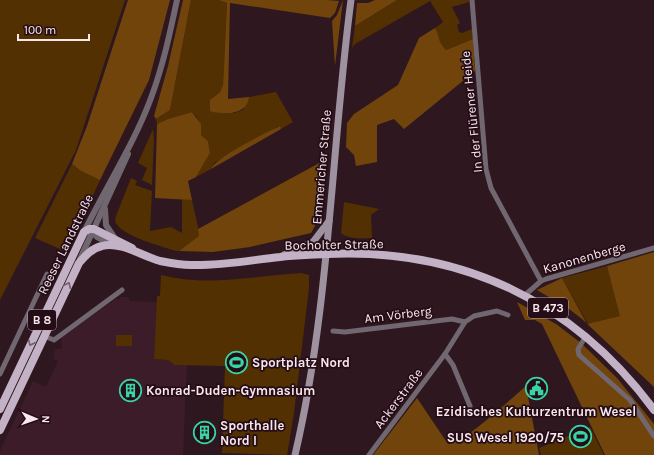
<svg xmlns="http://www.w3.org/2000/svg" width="654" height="455" viewBox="0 0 654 455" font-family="Karla,sans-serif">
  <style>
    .built { fill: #3b1c28 }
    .green { fill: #533002 }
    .forest { fill: #71440c }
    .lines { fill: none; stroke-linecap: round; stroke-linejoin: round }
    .minor { stroke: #706771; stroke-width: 5 }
    .tertiary { stroke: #706771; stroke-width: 6 }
    .secondary { stroke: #9e91a0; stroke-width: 7 }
    .primary { stroke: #c3b1c5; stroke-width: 8 }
    .oneway { stroke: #745f6e }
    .labels { text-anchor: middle; stroke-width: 3.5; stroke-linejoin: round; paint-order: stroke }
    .shield { fill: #240d16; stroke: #b9a6ac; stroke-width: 1 }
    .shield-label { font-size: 12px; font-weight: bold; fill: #f9e7ed }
    .street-label { font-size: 13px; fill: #f9e7ed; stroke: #240d16 }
    .poi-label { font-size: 13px; font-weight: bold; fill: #f9e7ed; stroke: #240d16; text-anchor: start }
  </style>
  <rect width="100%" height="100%" fill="#2e171f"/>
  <path class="built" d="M120 297H129V301L157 302 154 359 168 360 175 365H187L183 455H0V451L33 381 46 387 58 361 53 359 55 349H62L61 336 116 299H120Z"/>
  <g class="green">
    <path d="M0 0H125L76 150 0 300Z"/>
    <path d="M191 0H218L227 3 223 85 220 92 213 97 234 113 243 110 249 97 276 92 293 122 281 129 279 126 224 157 214 163 211 169 196 177 210 153 208 141 201 135C201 125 200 119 192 112L168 119 157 124 156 119 170 110Z"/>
    <path d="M397 0H469V2L452 7 460 23 457 25 459 32 462 33 472 29 473 39 446 50C436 40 440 38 435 28L443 22 430 1 355 44 352 48 355 26Z"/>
    <path d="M153 129 154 139 152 185 142 180 147 168 138 163Z"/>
    <path d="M72 164 81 171 100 180 67 252 35 238Z"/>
    <path d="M131 178 137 181 135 185 152 191 150 231 171 227 182 233V199L192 200 200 236 179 251H176C161 246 120 236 115 221L116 216Z"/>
    <path d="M344 202 379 209 371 215 372 238C362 238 349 240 341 233Z"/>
    <path d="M607 266 621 316 588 324 562 278Z"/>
    <path d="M301 273 309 275V288L294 413 287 455 222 453 225 366 175 365 168 360 154 359 157 296H160L161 275C207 287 254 276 301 273Z"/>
    <rect x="116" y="335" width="16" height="11"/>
    <path d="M590 427 604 455H541L539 448Z"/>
  </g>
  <g class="forest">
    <path d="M128 0H170L149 80 100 180 81 171 72 164 87 126Z"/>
    <path d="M183 0H191L170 110 156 119 154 116 168 66Z"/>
    <path d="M218 0H327L339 1 335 13 330 18 230 3 228 99 249 97C247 115 227 114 213 112L210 111V100L220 92 223 85 227 3Z"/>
    <path d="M343 0 335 66 332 21 337 15Z"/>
    <path d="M375 0H397L355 26 357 3H368Z"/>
    <path d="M435 28C441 38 436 39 446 50L473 39 475 71 404 129 394 119 377 125V162L356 166 354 155 346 147 347 123 354 114 398 85 419 38Z"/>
    <path d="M192 112 201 124V135L208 141 210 153 196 177 188 181 192 200 155 198 157 124 168 119Z"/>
    <path d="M280 126 281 129 211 169C214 158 267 132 280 126Z"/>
    <path d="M323 161 316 224 311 233 250 247 213 252 179 251 199 236 198 229Z"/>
    <path d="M654 252V387L582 319 569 309 537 290 562 278 587 324 620 316 607 266Z"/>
    <path d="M517 302 556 324 581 343 617 378 654 424V455H605L542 324 535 320H525Z"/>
    <path d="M526 386 539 455H373L417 398 448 444C462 445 513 397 526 386Z"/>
  </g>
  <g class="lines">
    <g class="minor">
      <path d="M472 0 486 169 491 188 541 281"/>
      <path d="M525 295 541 281 546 279 654 248"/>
      <path d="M333 331 345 332 452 319 465 322"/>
      <path d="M44 336 54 340 122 290"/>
      <path d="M586 336 578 349 579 355 630 400 654 436"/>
      <path d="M445 354 453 365 470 406"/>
      <path d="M0 374 47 274"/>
      <path d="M369 455 445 354 465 322 474 316 497 311 508 315"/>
    </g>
    <g class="tertiary">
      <path d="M105 209 106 225 114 237"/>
      <path d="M91 231 97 237 113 245"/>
      <path d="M84 232C106 187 134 144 151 98 163 66 170 33 177 0"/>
      <path d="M80 259 128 154"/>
    </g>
    <g class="secondary">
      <path d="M284 255 313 242 329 221"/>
      <path d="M295 455C330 306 331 151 351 0"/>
    </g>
    <g class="primary">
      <path d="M0 409 84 232 89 229H94L132 248"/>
      <path d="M0 430 79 263C85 256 92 248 102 246 120 241 142 256 160 261 170 263 181 265 191 265 221 266 251 260 280 257 295 255 310 255 325 254 460 247 574 301 654 410"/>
    </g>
  </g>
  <defs><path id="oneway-chevron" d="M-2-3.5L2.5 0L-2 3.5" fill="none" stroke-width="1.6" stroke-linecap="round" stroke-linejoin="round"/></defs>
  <g class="oneway">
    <use href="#oneway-chevron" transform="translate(68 285) rotate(-65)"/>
    <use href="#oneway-chevron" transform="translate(31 343) rotate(115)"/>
  </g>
  <defs>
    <symbol id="stadium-ring" viewBox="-11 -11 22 22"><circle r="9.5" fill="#240d16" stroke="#39d4a5" stroke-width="1.5"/><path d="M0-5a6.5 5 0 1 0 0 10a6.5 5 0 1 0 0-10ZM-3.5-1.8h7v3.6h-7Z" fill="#39d4a5"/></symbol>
    <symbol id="civic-ring" viewBox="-11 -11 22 22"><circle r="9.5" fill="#240d16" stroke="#39d4a5" stroke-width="1.5"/><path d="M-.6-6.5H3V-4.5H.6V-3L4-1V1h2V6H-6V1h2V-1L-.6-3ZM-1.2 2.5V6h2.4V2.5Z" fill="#39d4a5"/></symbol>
    <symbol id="building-ring" viewBox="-11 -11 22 22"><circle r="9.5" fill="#240d16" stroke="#39d4a5" stroke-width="1.5"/><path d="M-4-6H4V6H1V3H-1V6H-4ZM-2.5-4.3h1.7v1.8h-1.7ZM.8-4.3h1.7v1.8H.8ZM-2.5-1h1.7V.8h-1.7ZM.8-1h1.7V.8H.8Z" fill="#39d4a5"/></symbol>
  </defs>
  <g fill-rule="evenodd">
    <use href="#stadium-ring" x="224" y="350" width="25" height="25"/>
    <use href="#civic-ring" x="524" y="376" width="25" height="25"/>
    <use href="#building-ring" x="118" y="378" width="25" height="25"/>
    <use href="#building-ring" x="192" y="420" width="25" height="25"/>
    <use href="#stadium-ring" x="568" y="424" width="25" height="25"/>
  </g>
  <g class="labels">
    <g class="shield">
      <rect x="528" y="298" width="40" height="20" rx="3"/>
      <rect x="28" y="310" width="28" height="20" rx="3"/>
    </g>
    <g class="shield-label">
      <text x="548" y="312">B 473</text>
      <text x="42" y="324">B 8</text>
    </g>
    <g class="street-label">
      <text transform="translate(471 112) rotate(-96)" y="5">In der Flürener Heide</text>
      <text transform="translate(321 167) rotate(-85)" y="5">Emmericher Straße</text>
      <text transform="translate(65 244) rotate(-64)" y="5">Reeser Landstraße</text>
      <text transform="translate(334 244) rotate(-1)" y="5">Bocholter Straße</text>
      <text transform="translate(584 257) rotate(-16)" y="5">Kanonenberge</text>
      <text transform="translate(398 314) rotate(-7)" y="5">Am Vörberg</text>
      <text transform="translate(398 398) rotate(-53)" y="5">Ackerstraße</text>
    </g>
    <g class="poi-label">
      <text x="252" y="367">Sportplatz Nord</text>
      <text x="146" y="395">Konrad-Duden-Gymnasium</text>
      <text x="536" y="416" text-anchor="middle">Ezidisches Kulturzentrum Wesel</text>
      <text x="220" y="430">Sporthalle<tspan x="220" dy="15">Nord I</tspan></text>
      <text x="564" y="442" text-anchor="end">SUS Wesel 1920/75</text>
    </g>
  </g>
  <g transform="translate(36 419) rotate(92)" stroke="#240d16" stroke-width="3" paint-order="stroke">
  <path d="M0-3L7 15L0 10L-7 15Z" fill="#f9e7ed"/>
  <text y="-6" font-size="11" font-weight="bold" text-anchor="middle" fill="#f9e7ed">N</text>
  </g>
  <path d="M18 34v6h71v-6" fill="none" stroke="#f9e7ed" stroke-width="2"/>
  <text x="24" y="34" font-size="12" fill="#f9e7ed" stroke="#240d16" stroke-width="3" paint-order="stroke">100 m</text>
</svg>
